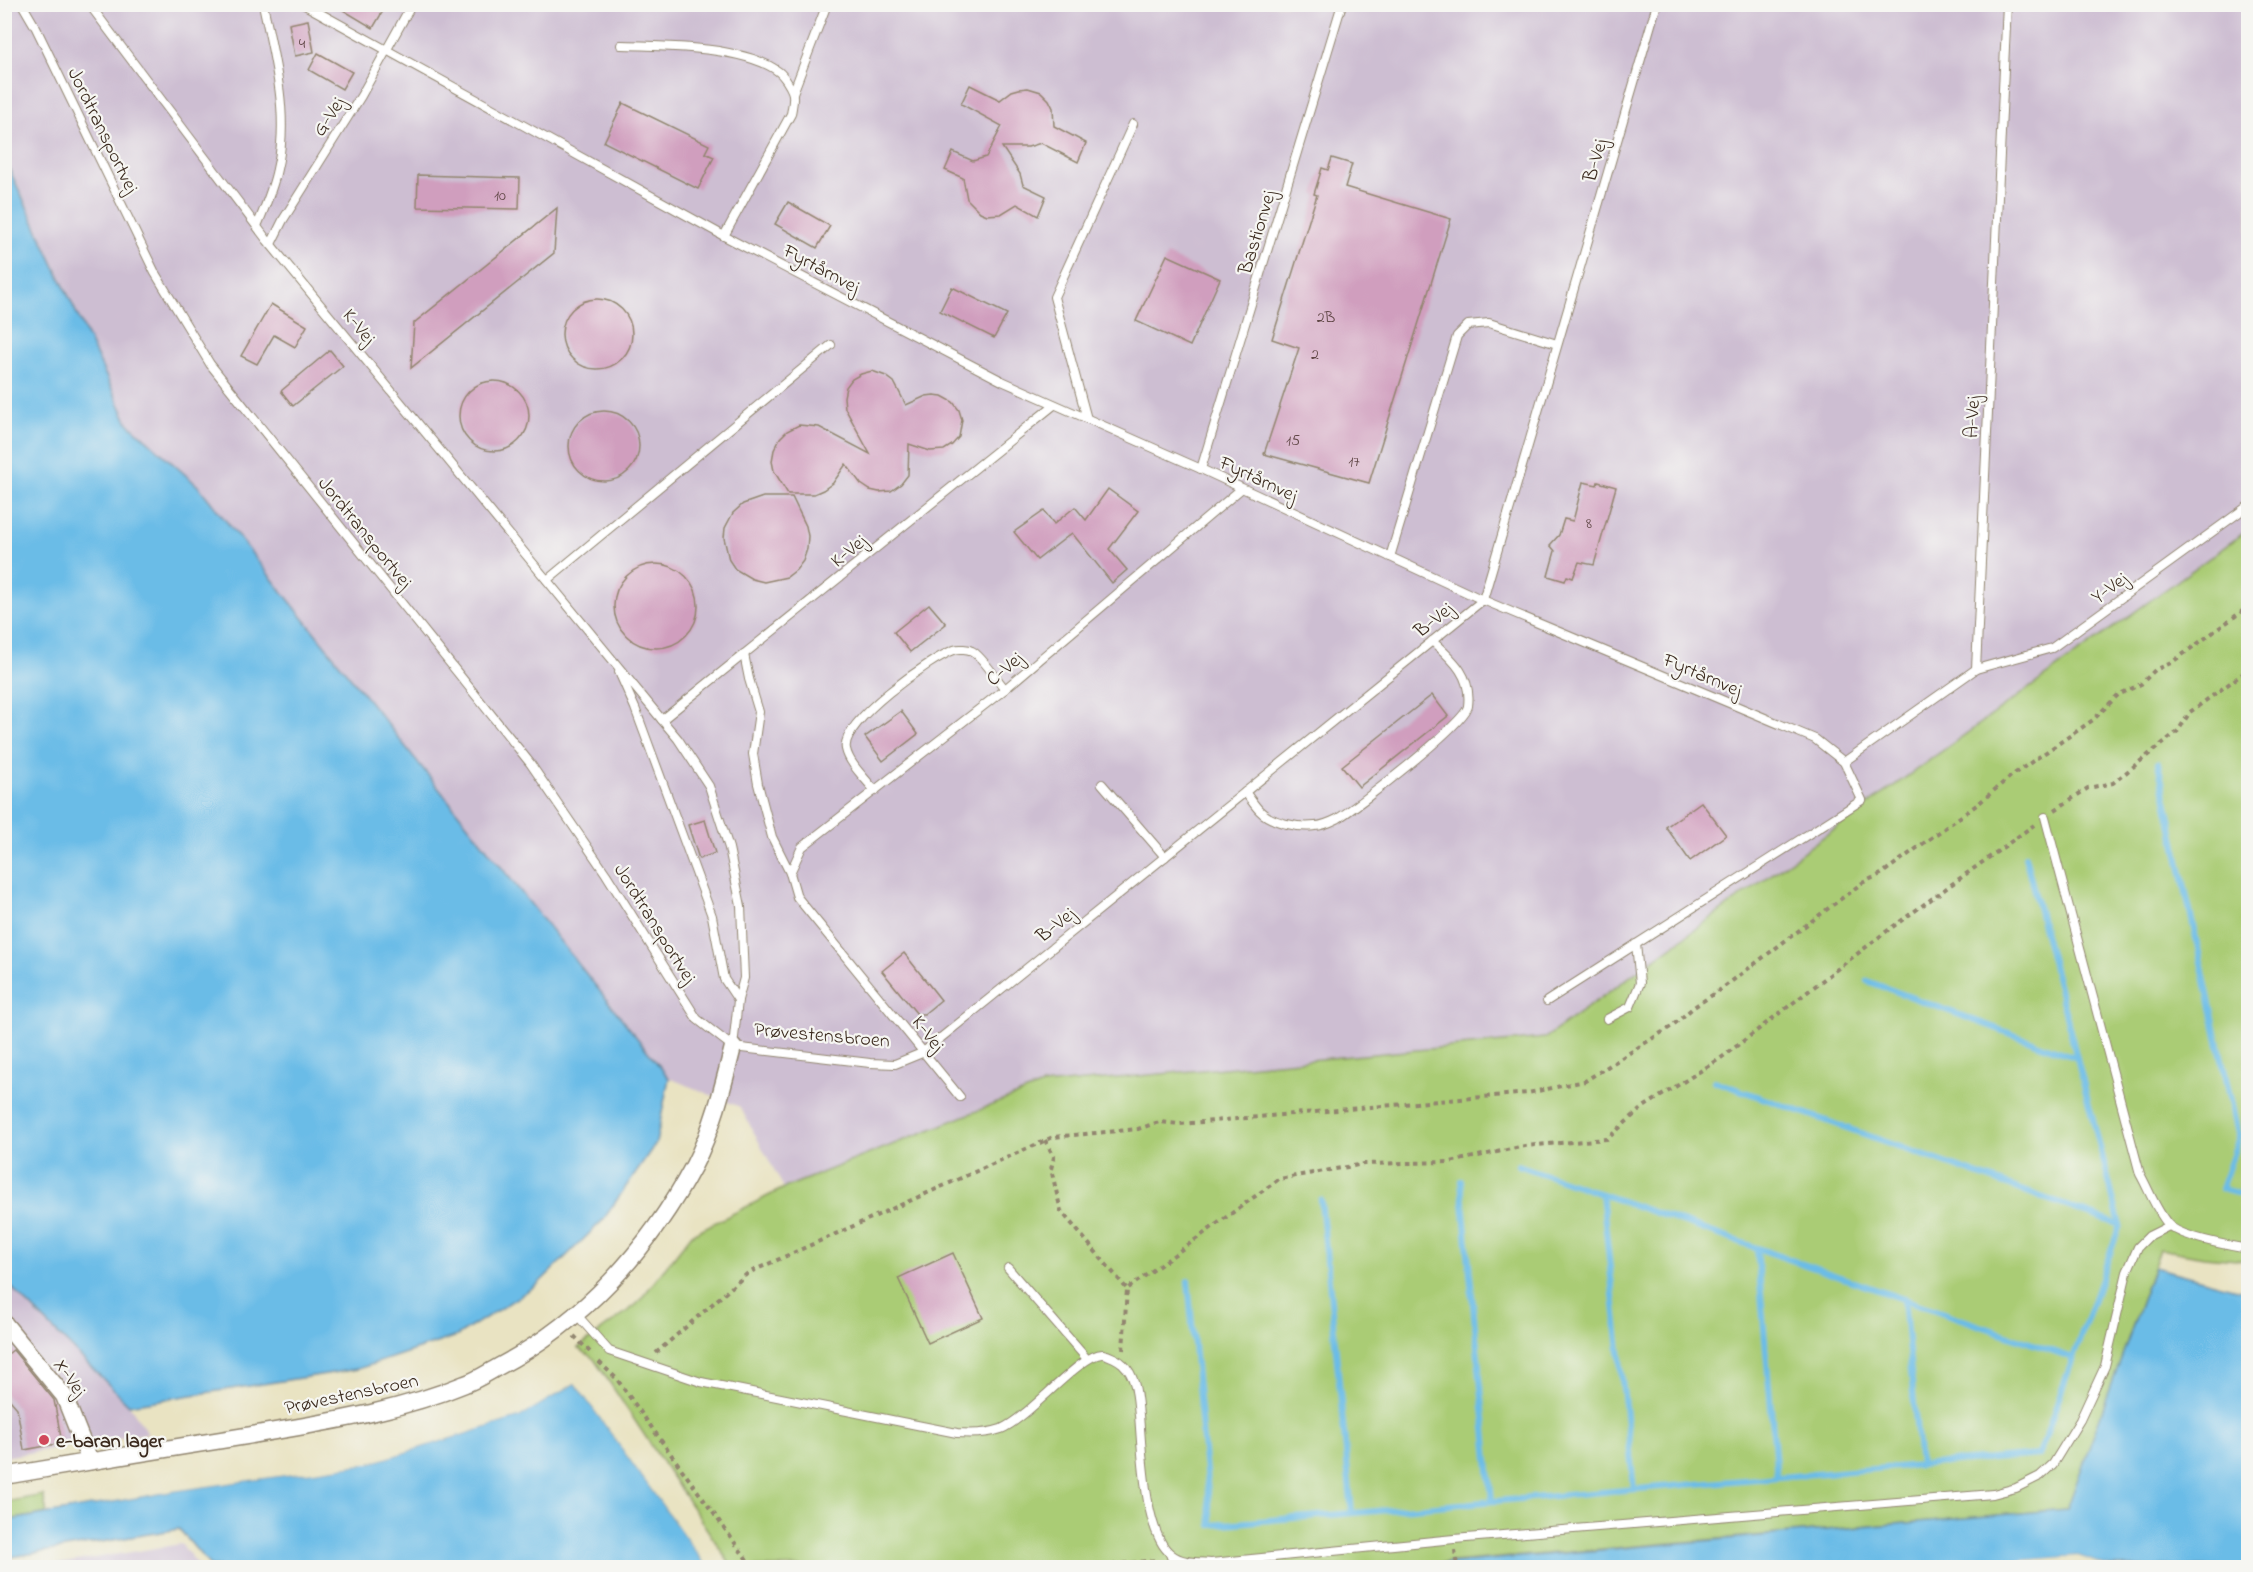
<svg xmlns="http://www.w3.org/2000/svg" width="2253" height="1572" viewBox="0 0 2253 1572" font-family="'Indie Flower',sans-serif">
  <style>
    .industrial { fill: #cdbed2 }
    .green { fill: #aacc75; stroke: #727b4a; stroke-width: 1.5 }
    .water { fill: #6bbce7; stroke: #537382; stroke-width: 1.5 }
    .pier { fill: #e9e3c2 }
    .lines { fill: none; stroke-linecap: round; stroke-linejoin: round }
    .stream { stroke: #6bbce7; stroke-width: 6 }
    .building { fill: #d09ebe }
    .lane-casing { stroke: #928670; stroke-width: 10 }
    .street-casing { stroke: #928670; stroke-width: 19 }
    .path { stroke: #928670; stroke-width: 4; stroke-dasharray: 4.5 4.5; stroke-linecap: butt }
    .lane { stroke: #fff; stroke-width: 8 }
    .street { stroke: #fff; stroke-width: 16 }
    .poi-dot { fill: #d1495b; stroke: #f6f6f2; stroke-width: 2 }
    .labels { text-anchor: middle; stroke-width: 4.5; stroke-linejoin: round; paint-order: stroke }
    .number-label { font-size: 16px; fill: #604746 }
    .street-label { font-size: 20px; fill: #3b2a1e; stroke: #f6f6f2 }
    .poi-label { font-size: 20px; font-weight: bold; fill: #3b2a1e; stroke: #f6f6f2; text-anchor: start }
  </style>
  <rect width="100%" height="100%" fill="#f6f6f2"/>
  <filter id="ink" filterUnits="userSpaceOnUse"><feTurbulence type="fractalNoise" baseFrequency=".0167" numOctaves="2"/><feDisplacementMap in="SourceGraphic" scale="12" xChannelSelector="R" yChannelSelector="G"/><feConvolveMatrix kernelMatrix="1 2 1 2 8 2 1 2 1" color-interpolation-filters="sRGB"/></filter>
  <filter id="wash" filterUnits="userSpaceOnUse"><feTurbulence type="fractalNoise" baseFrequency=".008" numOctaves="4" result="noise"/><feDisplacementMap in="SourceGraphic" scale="24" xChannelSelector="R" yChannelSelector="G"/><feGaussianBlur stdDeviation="1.35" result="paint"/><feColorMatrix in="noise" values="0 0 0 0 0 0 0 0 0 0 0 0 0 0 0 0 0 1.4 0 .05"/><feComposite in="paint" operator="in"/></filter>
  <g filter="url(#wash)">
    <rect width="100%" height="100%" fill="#e9e3c2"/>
    <g class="industrial">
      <path d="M4 5H2248V530L1545 1038 1042 1085 784 1188 740 1107 669 1078 199 487 128 423 5 158Z"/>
      <path d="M4 1281 129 1405 148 1433 5 1457Z"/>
      <path d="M181 1544 200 1567H39Z"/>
    </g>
    <g class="green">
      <path d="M2248 530V1261L2204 1257 2160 1249 2068 1509 1395 1567H732L594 1359 578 1348 637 1304 692 1234 784 1188 1042 1085 1545 1038Z"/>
      <path d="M43 1495 47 1513 5 1521V1502Z"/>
    </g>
    <g class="water">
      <path d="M4 158 128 423 199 487 669 1078 656 1143 603 1220 537 1285 457 1336 358 1369 129 1405 5 1281Z"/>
      <path d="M2154 1267 2248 1292V1567H2111L2078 1556 1935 1568H1395L2067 1509Z"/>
      <path d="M575 1383 707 1567H211L179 1529 5 1558V1521L173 1491 370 1463 519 1417Z"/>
    </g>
    <g class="pier">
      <path d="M576 1380 710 1568 707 1567 575 1383 519 1417 370 1463 173 1491 47 1513V1510L173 1488 369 1460 518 1414Z"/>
      <path d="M2078 1556 2111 1567 2102 1568 2078 1559 1972 1568 1935 1567Z"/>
    </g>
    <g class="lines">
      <g class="stream">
        <path d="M2158 763 2239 1138 2221 1189 2248 1196"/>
        <path d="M1867 981 2077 1058"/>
        <path d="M1714 1081 2120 1225"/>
        <path d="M1518 1165 2073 1358"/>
        <path d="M1461 1181 1492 1501"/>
        <path d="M1602 1194 1634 1489"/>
        <path d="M1321 1200 1352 1513"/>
        <path d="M1757 1248 1777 1477"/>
        <path d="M1188 1281 1211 1525 2039 1455 2120 1225 2025 856"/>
        <path d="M1904 1299 1920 1465"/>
      </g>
    </g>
    <g id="blocks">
      <g class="building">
        <path d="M333 4H371L383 11 373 28Z"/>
        <path d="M308 20 314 52 295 56 289 24Z"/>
        <path d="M318 53 352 72 342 89 309 70Z"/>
        <path d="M970 85 1000 100 1012 91 1019 89 1028 88 1041 92 1049 100 1053 108 1054 126 1086 143 1078 162 1041 143 1028 147H1002L1020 174 1023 185 1046 196 1038 216 1017 204 1001 214 987 215 980 212 967 199 963 178 945 170 953 152 973 161 986 157 1002 126 961 104Z"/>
        <path d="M623 103 709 145 705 153 714 157 698 189 604 142Z"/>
        <path d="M1332 158 1352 164 1345 187 1451 219 1369 483 1264 454 1299 348 1272 339 1317 195 1314 194 1322 168 1328 170Z"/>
        <path d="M418 175 520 178 519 209 417 207Z"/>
        <path d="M788 202 830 226 817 248 775 224Z"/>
        <path d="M557 208 554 253 411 368 414 323Z"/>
        <path d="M1167 255 1220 279 1190 346 1136 321Z"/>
        <path d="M952 287 1007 314 994 338 940 311Z"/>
        <circle cx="597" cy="334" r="35"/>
        <path d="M271 304 307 326 295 347 274 335 257 364 241 356Z"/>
        <path d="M330 350 343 366 293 406 281 391Z"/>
        <path d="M872 371 886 376 894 382 906 405 926 396 934 395 942 396 953 402 959 410 962 420 959 437 952 445 944 450 930 451 909 444 908 475 901 484 891 491 879 492 870 490 861 484 846 464 833 483 823 490 814 494H788L774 471 772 461 774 450 780 438 787 431 799 425 819 427 870 454 845 408 844 397 846 387 852 379 861 374Z"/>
        <circle cx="494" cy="416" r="35"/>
        <circle cx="604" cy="446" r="35"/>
        <path d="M1583 482 1597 485 1598 482 1616 487 1594 565 1579 562 1573 578 1567 576 1565 581 1548 576 1555 551 1550 545 1559 535 1564 519 1573 521Z"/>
        <path d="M1108 489 1138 511 1109 549 1127 570 1112 583 1072 533 1037 560 1014 532 1044 511 1054 524 1075 507 1086 520Z"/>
        <path d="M763 497H792L806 526 808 536 807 549 803 561 796 570 787 577 764 582 752 579 735 569 729 560 724 538 725 528 733 513 743 504Z"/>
        <circle cx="656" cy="606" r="42"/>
        <path d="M929 604 946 624 910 652 894 632Z"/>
        <path d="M1432 695 1448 716 1359 787 1342 766Z"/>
        <path d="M901 711 918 734 883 761 865 737Z"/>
        <path d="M1701 802 1726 835 1690 861 1666 827Z"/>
        <path d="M705 820 715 853 699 859 688 825Z"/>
        <path d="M904 953 941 1000 924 1014H917L882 971Z"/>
        <path d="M953 1253 983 1318 928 1343 898 1278Z"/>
        <path d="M13 1350 54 1400 62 1443 24 1450 17 1408 4 1393V1357Z"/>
      </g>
    </g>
  </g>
  <g filter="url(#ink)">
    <use href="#blocks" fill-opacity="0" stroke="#928670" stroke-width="1.5"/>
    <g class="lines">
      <defs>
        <g id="lane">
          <path d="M22 4 36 28 155 273 210 364 530 763 606 874 697 1019 733 1047"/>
          <path d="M89 4 267 240 662 720"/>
          <path d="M303 4 724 236 1002 381 1201 469 1483 600 1815 739 1844 762 1862 800 1547 1001"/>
          <path d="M621 45C663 46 745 46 779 72 784 76 790 86 792 91 795 97 792 107 791 114L724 236"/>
          <path d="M793 93 827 4"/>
          <path d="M257 226C265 207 273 189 277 169 290 115 274 58 263 4"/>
          <path d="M271 244 283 220 361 96 412 4"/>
          <path d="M1087 419 1054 297 1133 124"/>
          <path d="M1201 469 1342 4"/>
          <path d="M1390 557 1457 336 1468 325 1489 323 1557 344"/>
          <path d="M547 580 831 345"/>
          <path d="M744 654 749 679 759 712 753 754 758 784 772 837 790 873 797 897 960 1097"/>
          <path d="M1976 669 2052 648 2248 506"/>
          <path d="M619 672 635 708 712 916 724 979 738 1000 733 1047"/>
          <path d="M1844 762 1976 669 2007 4"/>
          <path d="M1102 784 1165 857"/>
          <path d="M875 791C866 779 849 764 846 749 840 722 931 658 954 650 959 648 968 649 972 651 981 655 998 681 1005 689"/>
          <path d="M1245 792C1250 798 1254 805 1259 810 1271 823 1298 828 1315 826 1322 826 1331 822 1337 819 1357 807 1466 723 1468 706 1472 675 1452 659 1432 641"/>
          <path d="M2045 817 2140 1174C2149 1190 2156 1210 2168 1224 2178 1237 2231 1246 2248 1249"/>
          <path d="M790 873 802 847 1005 689 1241 489"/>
          <path d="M738 1000 744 978 741 906 729 848 709 786 678 739 662 720 1054 405"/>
          <path d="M1607 1019 1630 1007 1640 983 1636 944"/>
          <path d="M733 1047 870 1063 895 1064 922 1053 1483 600 1657 4"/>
          <path d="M1008 1268 1087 1359"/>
          <path d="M577 1315 609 1351 701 1382 957 1433C972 1434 987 1434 1001 1429 1029 1418 1082 1352 1103 1354 1109 1355 1119 1360 1123 1364 1137 1377 1137 1398 1139 1415 1142 1448 1144 1534 1171 1554 1182 1563 1197 1562 1211 1563L1454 1539 1993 1494 2016 1488 2040 1476 2053 1464 2080 1420 2105 1366 2127 1272 2138 1247 2149 1236 2169 1226"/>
          <path d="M1170 1554 1175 1568"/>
        </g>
        <g id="street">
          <path d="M4 1323 64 1396 90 1461"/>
          <path d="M4 1476C85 1462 165 1449 246 1436 321 1423 395 1413 465 1384 477 1380 487 1373 498 1367 583 1322 649 1250 694 1165 713 1128 723 1087 733 1047"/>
        </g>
      </defs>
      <use href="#lane" class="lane-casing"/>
      <use href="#street" class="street-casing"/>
      <g class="path">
        <path d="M2055 810 2088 788 2113 783 2178 731 2190 712 2248 670"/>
        <path d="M1045 1140 1054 1157 1051 1169 1061 1211 1127 1289"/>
        <path d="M574 1336 590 1352"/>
        <path d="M1123 1350 1127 1289 1279 1179 1364 1164 1450 1162 1525 1146 1607 1139 1642 1108 1721 1058 1887 931 2034 825"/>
        <path d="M656 1353 748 1273 1053 1137 1138 1129 1159 1122 1180 1124 1528 1093 1585 1081 1672 1026 1694 1007 1720 990 1862 883 1881 874 1978 804 2011 776 2093 720 2118 695 2141 684 2155 670 2171 663 2248 607"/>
        <path d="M599 1362 616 1378 753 1568"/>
        <path d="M1455 1550 1457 1568"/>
        <path d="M1078 1568 1158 1560"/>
      </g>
      <use href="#lane" class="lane"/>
      <use href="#street" class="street"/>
    </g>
  </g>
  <circle class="poi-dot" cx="44" cy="1440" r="6"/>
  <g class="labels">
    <g class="number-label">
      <text x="302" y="48">4</text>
      <text x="500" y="200">10</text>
      <text x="1326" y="322">2B</text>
      <text x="1315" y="359">2</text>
      <text x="1293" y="445">15</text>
      <text x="1354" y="466">17</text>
      <text x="1589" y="528">8</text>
    </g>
    <g class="street-label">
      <text transform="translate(328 116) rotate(-57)" y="7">G-Vej</text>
      <text transform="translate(104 130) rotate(64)" y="7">Jordtransportvej</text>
      <text transform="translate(1594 160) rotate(-74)" y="7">B-Vej</text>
      <text transform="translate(1256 232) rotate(-73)" y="7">Bastionvej</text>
      <text transform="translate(822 268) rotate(28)" y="7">Fyrtårnvej</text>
      <text transform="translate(360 326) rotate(51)" y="7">K-Vej</text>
      <text transform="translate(1971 417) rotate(-87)" y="7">A-Vej</text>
      <text transform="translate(1259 478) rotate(25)" y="7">Fyrtårnvej</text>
      <text transform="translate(366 532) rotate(51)" y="7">Jordtransportvej</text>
      <text transform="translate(848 550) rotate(-39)" y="7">K-Vej</text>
      <text transform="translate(2109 587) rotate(-36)" y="7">Y-Vej</text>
      <text transform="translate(1433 619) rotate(-39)" y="7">B-Vej</text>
      <text transform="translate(1004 668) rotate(-40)" y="7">C-Vej</text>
      <text transform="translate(1703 674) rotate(23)" y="7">Fyrtårnvej</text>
      <text transform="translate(656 923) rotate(58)" y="7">Jordtransportvej</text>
      <text transform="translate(1055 924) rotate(-39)" y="7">B-Vej</text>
      <text transform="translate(929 1033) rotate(53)" y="7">K-Vej</text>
      <text transform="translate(822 1034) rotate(5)" y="7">Prøvestensbroen</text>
      <text transform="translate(71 1377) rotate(56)" y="7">X-Vej</text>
      <text transform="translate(351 1393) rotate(-12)" y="7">Prøvestensbroen</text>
    </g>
    <g class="poi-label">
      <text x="56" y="1447">e-baran lager</text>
    </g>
  </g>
  <rect width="2253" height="1572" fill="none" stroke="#f6f6f2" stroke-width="24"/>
</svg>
